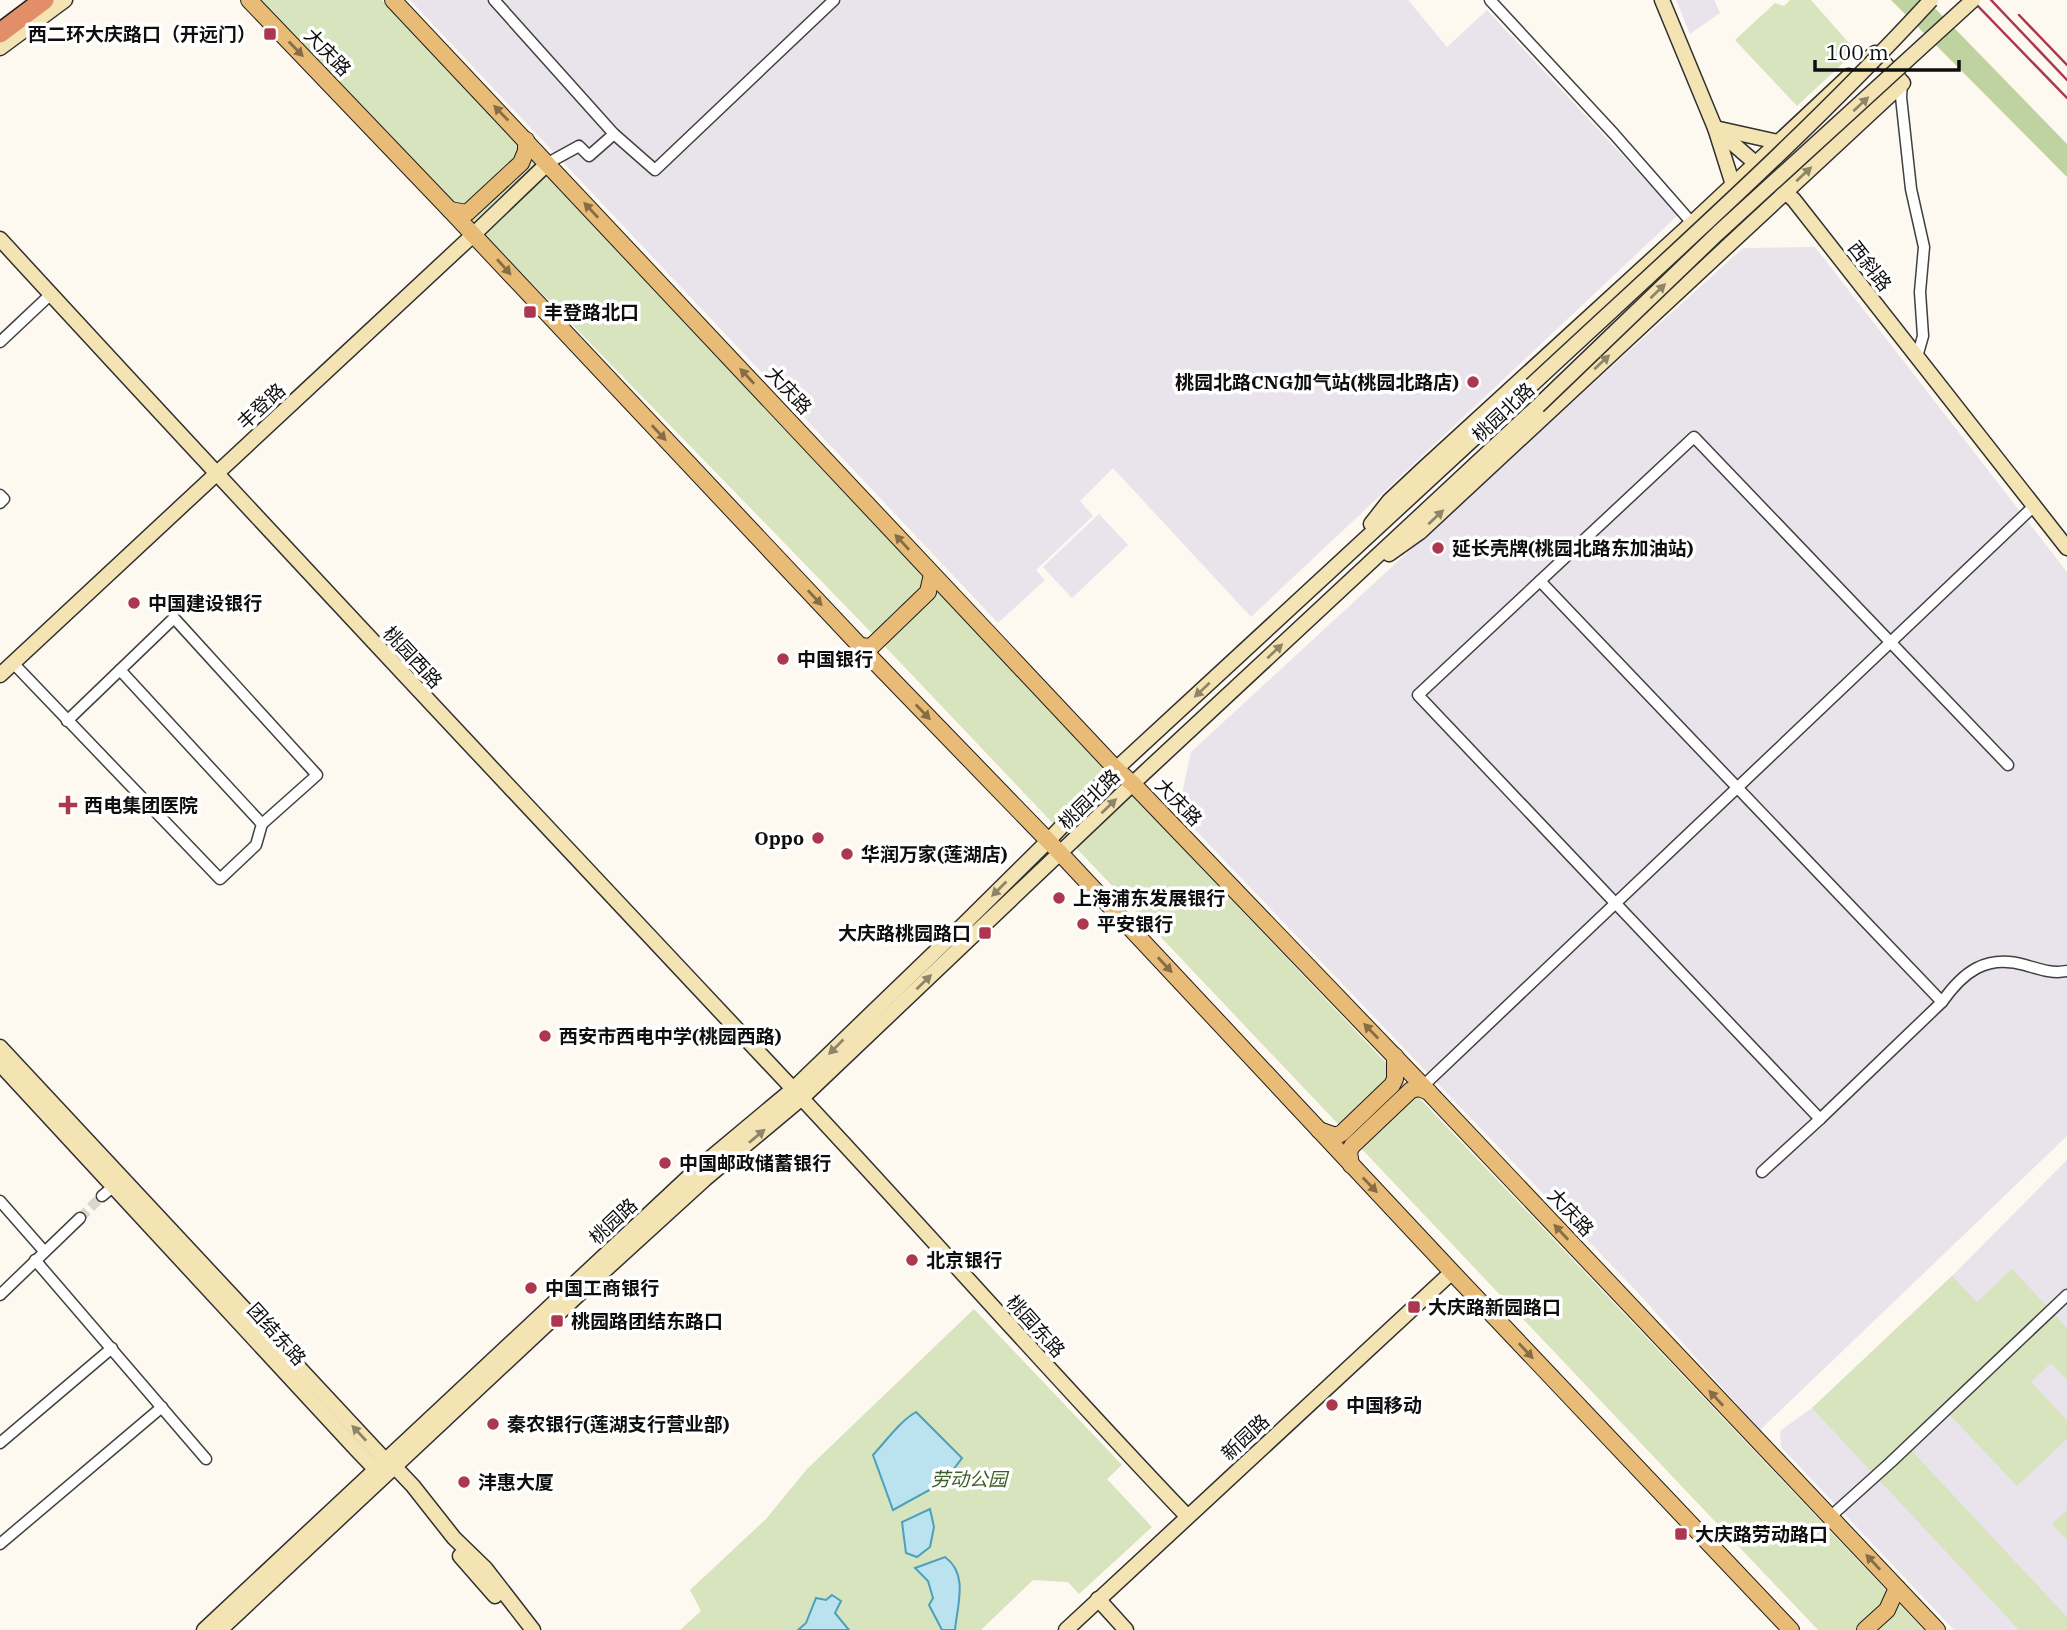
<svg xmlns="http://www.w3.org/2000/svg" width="2067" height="1630" viewBox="0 0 2067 1630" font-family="'IBM Plex Serif','Noto Sans SC',serif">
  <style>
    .industrial { fill: #e9e3eb }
    .green { fill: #d7e4be }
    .forest { fill: #bed39f }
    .water { fill: #bbe3ef; stroke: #4ba0bc; stroke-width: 2 }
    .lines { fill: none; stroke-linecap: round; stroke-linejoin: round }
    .street-tunnel { stroke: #d9d6ce; stroke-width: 10; stroke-dasharray: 10 5; stroke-linecap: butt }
    .street-casing { stroke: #414141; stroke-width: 13 }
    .secondary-casing { stroke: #303030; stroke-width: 17 }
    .primary-casing { stroke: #1f1f1f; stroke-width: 18 }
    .highway-casing { stroke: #1f1f1f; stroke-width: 22 }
    .street { stroke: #fff; stroke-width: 10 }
    .secondary { stroke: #f5e4b3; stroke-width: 14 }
    .primary { stroke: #e8bb76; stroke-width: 16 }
    .highway { stroke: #e28e69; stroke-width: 19 }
    .rail { stroke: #ad374e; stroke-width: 2.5 }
    .secondary-bridge-casing { stroke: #303030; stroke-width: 17; stroke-linecap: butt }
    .secondary-bridge { stroke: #f5e4b3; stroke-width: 14 }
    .oneway { fill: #866d47 }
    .oneway2 { fill: #8d8469 }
    .poi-dot { fill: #ad374e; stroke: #fff; stroke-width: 2.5 }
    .labels { text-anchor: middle; stroke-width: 7; stroke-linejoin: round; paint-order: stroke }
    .poi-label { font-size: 19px; font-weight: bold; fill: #0e0e0e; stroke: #fff; text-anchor: start }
    .street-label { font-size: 19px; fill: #0e0e0e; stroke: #fff }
    .park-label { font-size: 19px; font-style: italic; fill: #3a5e26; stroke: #fff }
  </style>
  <rect width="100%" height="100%" fill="#fdf9f0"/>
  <g class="industrial">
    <path d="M410 0H1408L1447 47 1487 10 1678 215 1251 617 1113 468 1080 501 1093 516 1036 570 1045 580 998 623Z"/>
    <path d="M1676 0H1714L1720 13 1690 34Z"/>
    <path d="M1815 247 2067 572V1136L1760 1430 1640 1295 1178 812 1191 752 1472 493 1743 248Z"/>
    <path d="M1099 514 1128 545 1072 598 1043 567Z"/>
    <path d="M2067 1160V1630H1954L1781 1447 1780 1431 1812 1408 1952 1276Z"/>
  </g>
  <g class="green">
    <path d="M257 0H382L1149 813 1924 1630H1818L896 658Z"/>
    <path d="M1790 0H1811L1856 51 1797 106 1735 40 1775 3 1784 6Z"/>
    <path d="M2012 1269 2067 1328V1380L2051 1363 2031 1382 2067 1420V1439L2017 1486 1948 1413 1910 1449 2067 1617V1630H2019L1812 1408 1952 1276 1977 1302Z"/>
    <path d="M974 1309 1122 1465 1107 1479 1152 1527 1079 1594 1068 1582 1033 1580 981 1630H680L701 1611 690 1590 766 1519 807 1469Z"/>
    <path d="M2067 1510V1540L2052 1524Z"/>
  </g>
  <path class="forest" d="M1891 0H1927L2067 144V177Z"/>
  <g class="water">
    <path d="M916 1412 962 1458 944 1482 893 1510 873 1455C887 1440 899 1422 916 1412Z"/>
    <path d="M930 1509 934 1527 930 1547 917 1557 906 1553 902 1522Z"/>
    <path d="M945 1557C969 1574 957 1606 955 1630H942L929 1605 933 1598 928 1581 915 1568Z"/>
    <path d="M832 1595 841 1601 835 1613 849 1630H798L806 1623 816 1598 826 1600Z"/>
  </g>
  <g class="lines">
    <path class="street-tunnel" d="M80 1218 102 1196"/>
    <defs>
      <g id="street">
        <path d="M494 0 614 134 655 170 834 0"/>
        <path d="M1490 0 1614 134 1692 223"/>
        <path d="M1902 83 1901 97 1911 189 1924 247 1920 292 1923 336 1917 357"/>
        <path d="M548 163 579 146 589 156 614 134"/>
        <path d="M0 342 51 294"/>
        <path d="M0 495 4 499 0 503"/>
        <path d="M1540 581 1942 1002"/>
        <path d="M13 663 220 879 256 845 262 824 317 775 174 618 120 670 262 824"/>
        <path d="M67 721 120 670"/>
        <path d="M1423 1086 2034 506"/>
        <path d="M1820 1119 1418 695 1694 437 2008 765"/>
        <path d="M1762 1172 1820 1119 1942 1002C1963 972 1986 954 2025 965 2039 969 2052 974 2067 971"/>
        <path d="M102 1196 114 1186"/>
        <path d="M0 1201 44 1251"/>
        <path d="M35 1260 206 1459"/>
        <path d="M0 1295 80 1218"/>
        <path d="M0 1443 112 1348"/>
        <path d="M1830 1517 1891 1462 2067 1295"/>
        <path d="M0 1544 162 1407"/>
      </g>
      <g id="secondary">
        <path d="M1662 0 1715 128 1761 168"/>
        <path d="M0 48 65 0"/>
        <path d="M1733 185 1715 128 1778 142"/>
        <path d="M1778 185 1794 200 2067 548"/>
        <path d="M0 239C263 525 529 808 795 1091 927 1232 1054 1377 1187 1516"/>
        <path d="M1371 524 1389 501 1423 469 1692 223 1849 76"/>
        <path d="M1389 554 1420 532 1903 83 1875 53 1869 58"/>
        <path d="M0 675 473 235 548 163"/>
        <path d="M0 1047 386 1461 394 1466 413 1486 454 1538 485 1568 533 1630"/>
        <path d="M0 1064 356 1449 376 1470 385 1471"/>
        <path d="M460 1556 495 1596"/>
        <path d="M1098 1599 1126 1630"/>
        <path d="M204 1630 696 1170 793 1089 963 925 1048 841 1116 769 1522 394"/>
        <path d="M220 1630 592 1282 705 1179 802 1098 1144 773 1538 406"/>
        <path d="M1066 1630 1452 1272"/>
      </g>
      <g id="primary">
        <path d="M249 0 450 210 876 663 1060 853 1452 1272 1791 1630"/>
        <path d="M393 0 1116 769 1133 784 1423 1086 1937 1630"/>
        <path d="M450 210 467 213 521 163 526 151V140"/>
        <path d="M860 646 871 647 928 592 932 574"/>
        <path d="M1319 1130 1336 1136 1342 1133 1392 1085 1395 1079V1056"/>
        <path d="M1351 1165 1349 1152 1352 1146 1411 1090 1419 1088 1429 1092"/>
        <path d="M1865 1630 1887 1610 1897 1588"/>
      </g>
      <path id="highway" d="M0 33 44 0"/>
    </defs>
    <use href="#street" class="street-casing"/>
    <use href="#secondary" class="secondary-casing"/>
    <use href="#primary" class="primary-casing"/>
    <use href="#highway" class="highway-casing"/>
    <use href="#street" class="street"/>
    <use href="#secondary" class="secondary"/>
    <use href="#primary" class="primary"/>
    <use href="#highway" class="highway"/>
    <g class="rail">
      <path d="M1972 0 2067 98"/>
      <path d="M1991 0 2067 80"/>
      <path d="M2019 15 2067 65"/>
    </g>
    <defs>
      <g id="secondary-bridge">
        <path d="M1522 394C1660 265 1803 139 1931 0"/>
        <path d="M1538 406 1718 233 1973 0"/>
      </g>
    </defs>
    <use href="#secondary-bridge" class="secondary-bridge-casing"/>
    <use href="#secondary-bridge" class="secondary-bridge"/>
  </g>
  <defs><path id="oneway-solid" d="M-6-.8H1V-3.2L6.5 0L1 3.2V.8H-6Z" transform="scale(1.75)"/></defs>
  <g class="oneway">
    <use href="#oneway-solid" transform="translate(296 49) rotate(46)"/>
    <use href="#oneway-solid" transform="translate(501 113) rotate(-134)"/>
    <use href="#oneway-solid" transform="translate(591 210) rotate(-133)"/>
    <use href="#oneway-solid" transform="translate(504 267) rotate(48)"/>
    <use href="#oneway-solid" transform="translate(747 376) rotate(-133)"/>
    <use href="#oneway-solid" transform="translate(659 433) rotate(47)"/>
    <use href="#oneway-solid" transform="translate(902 542) rotate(-133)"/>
    <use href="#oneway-solid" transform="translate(815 598) rotate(47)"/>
    <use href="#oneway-solid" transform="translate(923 712) rotate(46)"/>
    <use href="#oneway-solid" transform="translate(1165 965) rotate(47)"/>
    <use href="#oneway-solid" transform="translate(1371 1031) rotate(-134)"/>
    <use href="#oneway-solid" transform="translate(1370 1185) rotate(46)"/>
    <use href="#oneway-solid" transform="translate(1561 1232) rotate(-133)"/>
    <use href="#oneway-solid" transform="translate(1526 1351) rotate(47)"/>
    <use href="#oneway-solid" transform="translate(1716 1398) rotate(-133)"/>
    <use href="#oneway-solid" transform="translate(1873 1562) rotate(-133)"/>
  </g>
  <g class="oneway2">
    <use href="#oneway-solid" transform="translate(1861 104) rotate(-43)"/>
    <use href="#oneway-solid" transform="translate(1804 174) rotate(-43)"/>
    <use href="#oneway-solid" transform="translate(1658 291) rotate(-44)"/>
    <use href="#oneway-solid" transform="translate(1602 362) rotate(-43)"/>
    <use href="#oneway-solid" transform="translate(1436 517) rotate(-43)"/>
    <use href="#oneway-solid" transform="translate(1275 651) rotate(-43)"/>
    <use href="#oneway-solid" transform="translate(1202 690) rotate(137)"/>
    <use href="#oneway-solid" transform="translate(1109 806) rotate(-44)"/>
    <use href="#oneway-solid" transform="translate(999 889) rotate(135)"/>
    <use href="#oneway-solid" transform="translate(924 982) rotate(-44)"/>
    <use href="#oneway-solid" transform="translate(836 1047) rotate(135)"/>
    <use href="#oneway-solid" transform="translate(757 1136) rotate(-40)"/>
    <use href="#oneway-solid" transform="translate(359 1433) rotate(-133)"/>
  </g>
  <g class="poi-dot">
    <rect x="263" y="27" width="14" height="14" rx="3.5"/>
    <rect x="523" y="305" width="14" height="14" rx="3.5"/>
    <circle cx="1473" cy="382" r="7"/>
    <circle cx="1438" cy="548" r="7"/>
    <circle cx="134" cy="603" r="7"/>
    <circle cx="783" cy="659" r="7"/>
    <path d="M64.5 794.5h7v7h7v7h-7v7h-7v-7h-7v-7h7z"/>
    <circle cx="818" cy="838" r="7"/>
    <circle cx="847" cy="854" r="7"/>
    <circle cx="1059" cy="898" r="7"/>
    <circle cx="1083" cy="924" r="7"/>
    <rect x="978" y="926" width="14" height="14" rx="3.5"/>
    <circle cx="545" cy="1036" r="7"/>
    <circle cx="665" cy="1163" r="7"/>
    <circle cx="912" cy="1260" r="7"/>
    <circle cx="531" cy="1288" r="7"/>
    <rect x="1407" y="1300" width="14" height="14" rx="3.5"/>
    <rect x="550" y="1314" width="14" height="14" rx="3.5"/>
    <circle cx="1332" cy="1405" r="7"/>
    <circle cx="493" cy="1424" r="7"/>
    <circle cx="464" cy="1482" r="7"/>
    <rect x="1674" y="1527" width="14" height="14" rx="3.5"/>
  </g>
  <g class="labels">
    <g class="poi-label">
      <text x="256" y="41" text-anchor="end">西二环大庆路口（开远门）</text>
      <text x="544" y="319">丰登路北口</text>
      <text x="1459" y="389" text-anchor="end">桃园北路CNG加气站(桃园北路店)</text>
      <text x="1452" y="555">延长壳牌(桃园北路东加油站)</text>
      <text x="148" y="610">中国建设银行</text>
      <text x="797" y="666">中国银行</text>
      <text x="84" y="812">西电集团医院</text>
      <text x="804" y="845" text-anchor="end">Oppo</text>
      <text x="861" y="861">华润万家(莲湖店)</text>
      <text x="1073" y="905">上海浦东发展银行</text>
      <text x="1097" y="931">平安银行</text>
      <text x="971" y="940" text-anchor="end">大庆路桃园路口</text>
      <text x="559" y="1043">西安市西电中学(桃园西路)</text>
      <text x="679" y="1170">中国邮政储蓄银行</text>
      <text x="926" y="1267">北京银行</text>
      <text x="545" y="1295">中国工商银行</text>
      <text x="1428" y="1314">大庆路新园路口</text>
      <text x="571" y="1328">桃园路团结东路口</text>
      <text x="1346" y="1412">中国移动</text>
      <text x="507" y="1431">秦农银行(莲湖支行营业部)</text>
      <text x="478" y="1489">沣惠大厦</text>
      <text x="1695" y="1541">大庆路劳动路口</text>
    </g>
    <g class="street-label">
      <text transform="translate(328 52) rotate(46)" y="7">大庆路</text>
      <text transform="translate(1870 266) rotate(52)" y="7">西斜路</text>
      <text transform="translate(789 390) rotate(47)" y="7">大庆路</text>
      <text transform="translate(261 406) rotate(-43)" y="7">丰登路</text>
      <text transform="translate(1503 412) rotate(-43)" y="7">桃园北路</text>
      <text transform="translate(413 657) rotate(47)" y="7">桃园西路</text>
      <text transform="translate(1089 799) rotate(-44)" y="7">桃园北路</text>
      <text transform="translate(1179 802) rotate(46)" y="7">大庆路</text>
      <text transform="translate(1571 1212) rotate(47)" y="7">大庆路</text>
      <text transform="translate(613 1221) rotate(-43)" y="7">桃园路</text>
      <text transform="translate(1036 1326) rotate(48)" y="7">桃园东路</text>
      <text transform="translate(277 1334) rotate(48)" y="7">团结东路</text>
      <text transform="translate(1245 1437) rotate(-43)" y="7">新园路</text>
    </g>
    <g class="park-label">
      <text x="969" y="1486">劳动公园</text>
    </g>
  </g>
  <path d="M1815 60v10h144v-10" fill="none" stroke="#0e0e0e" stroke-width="3.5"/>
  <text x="1826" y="60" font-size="21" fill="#0e0e0e" stroke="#ffffff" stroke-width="5" paint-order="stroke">100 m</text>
</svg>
